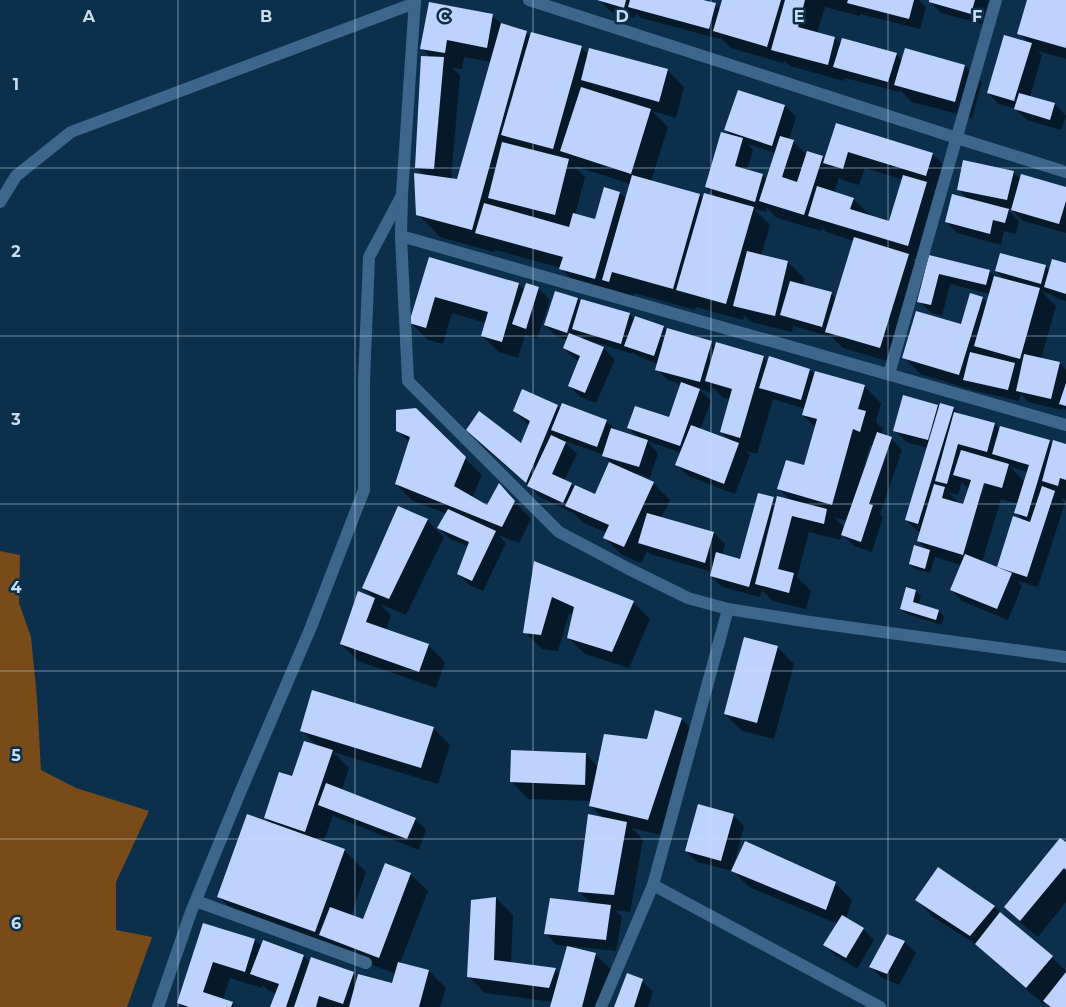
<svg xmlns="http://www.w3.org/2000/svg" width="1066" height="1007" viewBox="0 0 1066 1007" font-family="Montserrat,sans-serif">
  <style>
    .green { fill: #784b18 }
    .shadow { fill: #0007; fill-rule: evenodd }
    .building { fill: #bed2fe }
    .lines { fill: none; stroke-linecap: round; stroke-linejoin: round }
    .minor { stroke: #3d668a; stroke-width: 12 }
    .grid { fill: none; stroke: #caddef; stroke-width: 1; stroke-opacity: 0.55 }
    .grid-label { font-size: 16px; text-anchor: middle; font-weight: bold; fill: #caddef; stroke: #0c304b; stroke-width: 5; stroke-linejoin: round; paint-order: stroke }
  </style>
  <rect width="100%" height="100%" fill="#0c304b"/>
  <path class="green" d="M0 551 20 555 19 603 31 637 37 698 41 770 76 788 149 811 116 882V930L152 937 127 1007H0Z"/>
  <g class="shadow">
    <path d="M600 0H698L715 5 720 10 723 0H919L926 7 920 29 860 14V16L825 7 817 33 835 38 841 44 896 54 902 60 905 49 965 66 982 82 972 118 912 102 900 90V92L845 78 844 81 790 66 784 61 783 63 731 48 720 37V39L641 18 636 13 635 18 611 12Z"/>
    <path d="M931 0H989L982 24 941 13 930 1Z"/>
    <path d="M1029 0H1066V59L1038 51 1042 55 1030 97 1055 104 1066 116 1061 130 1027 120 1016 109 999 104 988 93 1029 43 1019 33Z"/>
    <path d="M492 15 502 25 526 33 531 37 581 47 589 55 667 70 684 87 676 118 652 111 668 127 651 181 700 195 704 199 717 198 706 187 733 136 726 130 739 91 785 106 796 117 789 140 793 141 807 155 823 157 826 160 837 124 932 154 949 170 942 192 932 189 944 200 925 262 911 258 926 273 989 271 996 277 1005 280 996 271 1045 266 1050 271 1066 264V301L1056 298 1053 295 1041 291 1056 306 1041 359 1060 363 1066 370V410L1063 407 1062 410 1028 402 1021 394 1019 401 976 391 920 374 904 357 961 326 982 298 988 303 990 294 950 284 942 316 930 312 919 301 921 291 919 290 897 364 843 348 832 337 793 326 792 332 751 322 744 315 743 320 696 307 695 310 634 293 631 303 626 301 614 289 612 295 577 286 561 268 495 250 494 252 440 237 418 214 425 176 416 167 431 58 422 48ZM464 57 491 62 458 180 451 179 460 75 452 68 462 69ZM748 144 775 153 767 180 762 175 747 171 753 150ZM574 166 630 184 626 199 620 193 596 221 575 215 585 177ZM865 168 903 180 890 222 870 215 853 199 834 193 839 177 842 180 859 185ZM767 208 777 218 821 231 822 228 826 232 854 241 836 299 831 293 803 285 805 279 788 262 761 256 770 225 754 209 766 212Z"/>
    <path d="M1013 172 1021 180 1066 188V233L1023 221 1012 210 1007 209 1019 221 1016 234 1004 231 1001 245 957 233 946 222 968 199 958 190Z"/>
    <path d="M430 258 518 284 525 290 527 285 539 289 550 300 537 339 525 335 518 358 499 352 482 336 486 323 452 313 443 344 428 340 411 323Z"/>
    <path d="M578 299 581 303 629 314 635 320 663 327 668 332 711 342 716 347 763 357 768 362 809 370 815 375 864 386 881 403 876 422 883 429 881 435 891 438 902 450 880 514 883 517 872 552 854 546 842 534 840 540 809 532 797 577 811 591 806 609 773 601 762 590 760 597 722 587 711 576 712 572 650 554 647 551 641 563 622 555 605 538 607 533 584 523 573 513 540 497 529 486 484 447 467 430 521 445 529 426 514 411 557 406 561 409 606 421 617 431 640 439 629 428 669 418 681 384 668 380 657 369 658 364 637 356 632 352V354L594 342 593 344 604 348 615 360 596 403 580 397 569 385 579 361 575 359 564 348 567 340 556 336 545 325ZM580 335 586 341 579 339ZM713 387 723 398 731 400 721 432 731 441 700 430 711 401 699 389 711 393ZM773 399 805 409 803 415 816 428 805 467 779 489 790 500 777 502 773 498 741 561 722 555 725 544 714 533 661 518 670 500 653 483 636 475V473L650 478 658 453 647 441 682 453 677 465 688 476 735 494 750 455 745 451 757 454ZM562 440 604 455 610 462 595 495 575 488 571 484 564 481 577 454ZM870 445 873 446 867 464 865 463ZM834 517 847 521 845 528Z"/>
    <path d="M938 406 940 408H953L960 414 994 424 1000 430 1049 441 1053 446 1066 445V500L1060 498 1065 503 1038 587 1018 581 1022 586 1008 620 962 601 951 590 961 565 935 557 930 573 915 569 910 564 929 551 918 541 921 532 917 531 906 520 928 448 906 442 895 430ZM1010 467 1028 472 1025 482ZM985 476 987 477 982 494 980 492ZM962 482 969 489 964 506 961 505 948 492 958 495ZM1001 499 1018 504 1016 513 1024 521 1014 518 997 569 982 562Z"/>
    <path d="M416 410 482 475 472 498 488 507 499 485 531 519 519 543 498 535 506 543 483 591 469 585 458 574 469 547 450 539 439 528 447 514 413 501 396 484 410 443 397 430Z"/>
    <path d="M427 520 444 537 406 615 380 604 391 615 386 630 428 645 445 662 436 688 358 661 341 644 375 599 363 588Z"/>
    <path d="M535 563 633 602 650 619 629 668 585 654 568 638 574 615 569 613 558 651 542 649 525 632Z"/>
    <path d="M915 591 921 596 918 605 939 611 944 616 942 625 907 614 901 609Z"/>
    <path d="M777 647 794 664 774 739 742 731 725 714Z"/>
    <path d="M656 712 682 719 698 736 665 836 632 828 643 840 630 912 615 910 622 917 616 951 570 946 569 948 596 955 613 971 603 1007H551L553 1002 485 993 468 976 496 898 513 915 511 963 555 969 560 975 568 946 557 945 546 934 592 904 579 892 603 818 591 806 592 801 528 799 512 782 586 754 598 767 648 740Z"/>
    <path d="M433 728 450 745 438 784 333 752 349 768 342 790 415 819 426 830 419 850 333 816 323 843 344 850 366 872 351 916 364 921 386 865 411 875 428 891 400 963 429 971 446 988 440 1007H272L277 994 269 991 263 985 262 988 230 978 223 1000 232 1003 236 1007H183L178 1003 204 924 255 940 262 947 264 942 304 956 310 963 353 973 359 978 393 985 396 974 338 952 241 919 219 897 272 825 266 818 293 778 317 746 301 730Z"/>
    <path d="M733 815 744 826 734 864 835 883 852 900 846 919 863 929 874 940 857 969 836 956 825 945 838 924 749 887 732 870V871L697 862 686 851Z"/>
    <path d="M1066 844V902L1038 937 1022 924 1005 907Z"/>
    <path d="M938 868 995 907 1008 921 1052 957 1066 971V1007H1051L1046 1002 1043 1004 993 960 980 947 933 917 917 900Z"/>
    <path d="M888 935 905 942 916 953 899 985 882 978 870 967Z"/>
    <path d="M642 981 653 992 648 1007H615Z"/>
  </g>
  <g class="building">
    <path d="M597 0H626L624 8Z"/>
    <path d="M630 0H703L716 3 709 29 628 7Z"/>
    <path d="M722 0H781L767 47 713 31Z"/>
    <path d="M785 0H805L798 27 835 37 828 65 771 50Z"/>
    <path d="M848 0H914L909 19 847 3Z"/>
    <path d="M929 0H975L971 14 929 2Z"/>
    <path d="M1027 0H1066V48L1017 34Z"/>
    <path d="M429 2 493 14 487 48 447 40 445 53 420 49Z"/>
    <path d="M501 23 527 31 472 230 416 215 414 173 457 179Z"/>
    <path d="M531 32 582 46 553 149 501 135Z"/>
    <path d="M1004 35 1032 43 1014 101 987 93Z"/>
    <path d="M842 38 897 53 888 82 833 67Z"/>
    <path d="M589 48 668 69 659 102 581 80Z"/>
    <path d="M905 48 965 65 955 102 894 85Z"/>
    <path d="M421 56 444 57 434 169 415 168Z"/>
    <path d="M581 87 651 109 631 174 560 151Z"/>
    <path d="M738 90 785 105 772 146 724 130Z"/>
    <path d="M1019 93 1055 103 1050 120 1014 109Z"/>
    <path d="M836 123 933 153 926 176 848 152 843 169 823 163Z"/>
    <path d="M721 132 743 138 735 166 763 174 755 202 705 187Z"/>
    <path d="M780 136 794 140 782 177 797 182 807 151 823 156 804 215 759 201Z"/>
    <path d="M502 142 569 159 555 215 488 198Z"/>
    <path d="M963 160 1014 171 1007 200 957 190Z"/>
    <path d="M1021 174 1066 187V201L1059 224 1011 210Z"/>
    <path d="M632 175 700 194 673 289 612 272 609 282 602 280Z"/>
    <path d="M903 175 927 182 908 246 808 216 817 186 854 198 850 209 889 221Z"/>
    <path d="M604 187 620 192 595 279 559 269 563 257 475 233 484 203 569 227 573 213 595 219Z"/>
    <path d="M704 193 754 207 726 304 676 290Z"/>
    <path d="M952 194 1009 209 1005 223 993 220 990 234 945 222Z"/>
    <path d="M854 237 909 254 880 348 825 332Z"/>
    <path d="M747 251 788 261 775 316 733 306Z"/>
    <path d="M1000 253 1046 265 1041 284 995 271Z"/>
    <path d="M929 255 990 270 986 285 939 274 931 305 917 302Z"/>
    <path d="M429 257 519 283 502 342 481 336 488 312 435 297 426 328 409 323Z"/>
    <path d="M1052 259 1066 263V294L1044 287Z"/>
    <path d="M994 276 1040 288 1020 359 974 346Z"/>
    <path d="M790 281 832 292 822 327 780 315Z"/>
    <path d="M526 283 539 287 526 329 512 324Z"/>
    <path d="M555 291 578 298 567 333 544 325Z"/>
    <path d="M970 293 983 297 959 375 902 358 916 311 961 324Z"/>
    <path d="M581 299 630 313 621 344 572 329Z"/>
    <path d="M635 316 664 326 654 356 624 346Z"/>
    <path d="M667 328 712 341 700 382 655 370Z"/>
    <path d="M569 333 604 347 585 393 568 386 580 356 563 348Z"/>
    <path d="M716 342 764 356 740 438 720 432 732 389 705 381Z"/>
    <path d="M970 352 1015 363 1008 390 963 380Z"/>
    <path d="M1024 354 1060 362 1051 399 1016 391Z"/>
    <path d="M769 356 810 369 801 400 759 388Z"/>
    <path d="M815 371 865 385 858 409 866 411 860 432 853 429 832 505 777 489 786 460 804 465 817 419 802 415Z"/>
    <path d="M681 382 700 389 680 446 627 428 635 406 669 417Z"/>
    <path d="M1066 383V406L1059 404Z"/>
    <path d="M522 389 558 405 526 483 466 430 479 411 521 443 530 421 513 411Z"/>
    <path d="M903 395 938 405 928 440 893 431Z"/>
    <path d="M562 403 607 420 597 447 551 430Z"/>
    <path d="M940 403 954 407 918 524 905 520Z"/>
    <path d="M416 408 466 457 454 486 487 505 499 483 515 501 502 527 395 484 410 437 396 431V410Z"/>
    <path d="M954 412 995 423 987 452 958 444 947 484 935 481Z"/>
    <path d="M691 425 739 443 724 484 675 465Z"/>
    <path d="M1000 426 1050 440 1027 517 1014 513 1029 465 992 454Z"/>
    <path d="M611 428 648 440 639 467 602 456Z"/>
    <path d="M877 432 892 437 869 504 873 505 861 542 841 535Z"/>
    <path d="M551 435 566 442 552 474 572 483 563 503 527 486Z"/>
    <path d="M1053 440 1066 444V480L1060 478 1058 486 1042 481Z"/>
    <path d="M961 450 1009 464 1002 488 984 483 963 555 917 541 934 484 945 487 942 498 963 504 971 480 953 475Z"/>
    <path d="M609 462 654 482 624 547 603 538 609 525 565 506 575 485 595 494Z"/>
    <path d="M1042 486 1055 491 1027 577 997 567 1013 516 1030 522Z"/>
    <path d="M758 493 774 497 749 587 710 576 716 552 740 559Z"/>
    <path d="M777 496 827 509 824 524 792 516 778 569 794 573 789 593 755 584Z"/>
    <path d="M398 506 428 519 389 599 362 588Z"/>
    <path d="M448 509 496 531 472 581 457 574 469 542 437 528Z"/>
    <path d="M647 513 714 532 705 563 638 543Z"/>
    <path d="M914 545 930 550 925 569 909 564Z"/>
    <path d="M965 554 1012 573 997 609 950 590Z"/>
    <path d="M534 561 634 601 612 652 567 638 574 607 552 597 541 635 523 633Z"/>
    <path d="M906 587 916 590 913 602 939 610 936 620 900 609Z"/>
    <path d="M358 591 375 598 366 622 429 644 419 672 340 644Z"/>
    <path d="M744 637 778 646 757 723 724 714Z"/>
    <path d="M312 690 434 727 421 768 300 731Z"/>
    <path d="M655 710 682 718 648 820 589 806 604 734 647 739Z"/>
    <path d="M304 741 333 750 305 832 264 818 279 772 292 776Z"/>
    <path d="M511 750 586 753 585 785 510 782Z"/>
    <path d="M326 783 416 818 407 839 318 805Z"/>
    <path d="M698 804 734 814 721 861 685 851Z"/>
    <path d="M247 814 345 849 315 932 217 897Z"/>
    <path d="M588 814 627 822 614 895 578 892Z"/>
    <path d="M1060 838 1066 842V870L1064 868 1020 921 1004 907Z"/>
    <path d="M745 841 836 882 826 910 731 871Z"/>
    <path d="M385 863 411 873 379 958 319 935 330 907 363 919Z"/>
    <path d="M938 867 995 906 970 936 915 900Z"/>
    <path d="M496 897 494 960 556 968 549 988 467 977 471 900Z"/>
    <path d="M550 898 611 905 606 940 544 934Z"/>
    <path d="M1000 912 1053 956 1026 988 975 944Z"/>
    <path d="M842 915 864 928 846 958 823 945Z"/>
    <path d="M203 923 255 939 245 972 213 962 203 992 233 1002 231 1007H189L177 1003Z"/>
    <path d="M887 934 905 941 887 974 869 967Z"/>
    <path d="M263 940 304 955 286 1007H270L279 984 250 974Z"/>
    <path d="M567 946 596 953 582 1007H550Z"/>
    <path d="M311 957 354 972 343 1004 319 996 316 1007H294Z"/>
    <path d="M398 962 429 970 419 1007H349L358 974 392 983Z"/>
    <path d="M1066 972V1007H1051L1043 1001Z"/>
    <path d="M627 973 643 979 634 1007H614Z"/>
  </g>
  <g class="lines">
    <g class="minor">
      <path d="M415 0 402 194 401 236 408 381 559 532 627 568 688 598 728 609 810 622 1066 657"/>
      <path d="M529 0 957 138 1066 172"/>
      <path d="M0 202 16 176 71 132 415 3"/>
      <path d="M401 236 1066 425"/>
      <path d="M889 374 996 0"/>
      <path d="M728 609 653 885 880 1007"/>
      <path d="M196 901 366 963"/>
      <path d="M158 1007 191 912 239 795 311 627 364 490V381L369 257 401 197"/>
      <path d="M601 1007 653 885"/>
    </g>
  </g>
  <path class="grid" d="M178 0V1007M355 0V1007M533 0V1007M711 0V1007M888 0V1007M0 168H1066M0 336H1066M0 504H1066M0 671H1066M0 839H1066"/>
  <g class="grid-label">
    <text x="89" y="22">A</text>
    <text x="266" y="22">B</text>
    <text x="444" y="22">C</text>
    <text x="622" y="22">D</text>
    <text x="799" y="22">E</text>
    <text x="977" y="22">F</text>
    <text x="16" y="90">1</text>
    <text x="16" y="257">2</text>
    <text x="16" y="425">3</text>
    <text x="16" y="593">4</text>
    <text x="16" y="761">5</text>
    <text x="16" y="929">6</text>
  </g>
</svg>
